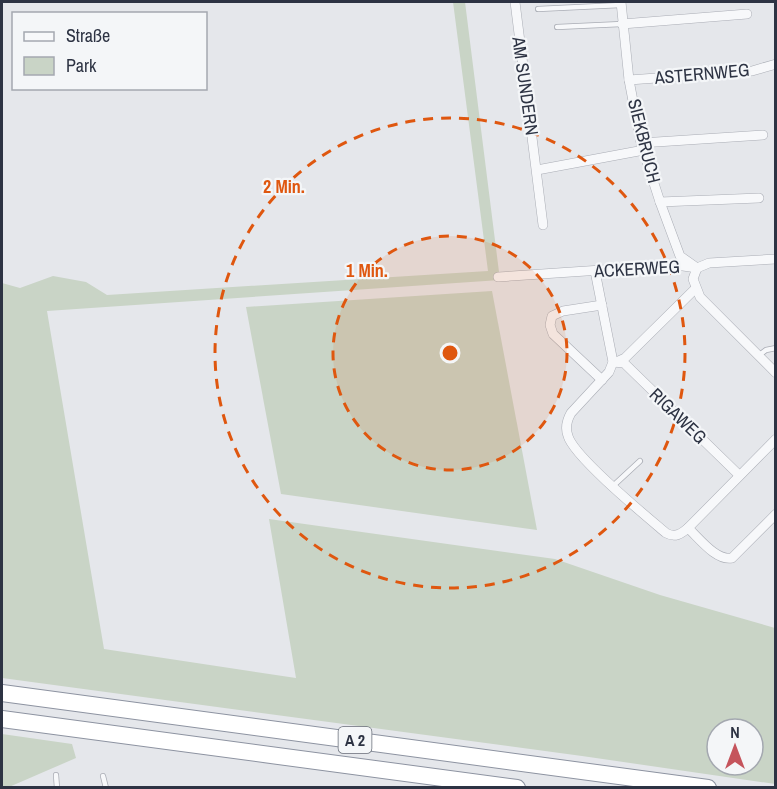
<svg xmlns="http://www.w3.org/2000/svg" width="777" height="789" viewBox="0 0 777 789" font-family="'Archivo Narrow',sans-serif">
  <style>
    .green { fill: #c9d4c6; fill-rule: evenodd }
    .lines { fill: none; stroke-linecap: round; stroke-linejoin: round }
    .lane-casing { stroke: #aaadb5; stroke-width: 6 }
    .street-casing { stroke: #aaadb5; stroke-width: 10 }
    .highway-casing { stroke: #8d93a1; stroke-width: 18 }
    .lane { stroke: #f7f8fa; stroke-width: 4.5 }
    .street { stroke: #f7f8fa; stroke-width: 9 }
    .highway { stroke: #fff; stroke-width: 16 }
    .ring { fill: none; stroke: #df570f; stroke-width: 3; stroke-dasharray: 10 8 }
    .labels { text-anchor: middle; stroke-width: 4.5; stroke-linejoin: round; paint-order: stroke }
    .shield { fill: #f4f6f8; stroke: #696e79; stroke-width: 1.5 }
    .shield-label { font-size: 16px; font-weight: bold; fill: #2d3343 }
    .street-label { font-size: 18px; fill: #2d3343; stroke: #f4f6f8 }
    .centre { fill: #df570f; stroke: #f4f6f8; stroke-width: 3 }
    .ring-label { font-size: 18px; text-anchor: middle; font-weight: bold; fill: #df570f; stroke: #f4f6f8; stroke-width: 4.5; stroke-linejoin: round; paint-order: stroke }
  </style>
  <rect width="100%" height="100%" fill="#e5e7eb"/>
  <g class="green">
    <path d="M453 2H465L500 280 47 311 104 649 296 678 269 519 555 559 660 595 775 628V784L582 756 2 678V283L20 288 53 276 86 282 107 295 488 271ZM717 729H753V765H717Z"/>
    <path d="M492 291 537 530 281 494 246 307Z"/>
    <path d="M2 734 72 744 76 758 9 787H2Z"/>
  </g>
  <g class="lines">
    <defs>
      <g id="lane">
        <path d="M538 9 621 5"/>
        <path d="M557 27 622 24"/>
        <path d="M758 356 766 350 776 348"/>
        <path d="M613 486 640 461"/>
        <path d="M56 775 57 788"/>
        <path d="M103 776 106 788"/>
      </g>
      <g id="street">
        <path d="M515 2 543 225"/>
        <path d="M621 2 629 80 641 143 660 202 680 256 697 268"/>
        <path d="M622 24 747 14"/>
        <path d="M629 80 752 71 776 64"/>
        <path d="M641 143 763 135"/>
        <path d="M537 170 644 150"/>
        <path d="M660 202 759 198"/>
        <path d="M697 268 693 279 700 297 776 373"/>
        <path d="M595 271 613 362 609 372 571 413C567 420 565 428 568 436 574 457 646 516 666 533 675 538 681 534 688 528L776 439"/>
        <path d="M498 277 676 265 697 268 709 263 776 259"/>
        <path d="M613 362 624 363 739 475"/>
        <path d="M616 362 625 358 695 289"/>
        <path d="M602 380 553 334 550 325 552 316 563 311 602 305"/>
        <path d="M688 528C699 538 716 561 732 558L776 514"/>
      </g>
      <g id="highway">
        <path d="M2 693 708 788"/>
        <path d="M2 719 517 788"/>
      </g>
    </defs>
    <use href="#lane" class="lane-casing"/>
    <use href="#street" class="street-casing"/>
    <use href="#highway" class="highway-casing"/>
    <use href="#lane" class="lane"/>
    <use href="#street" class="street"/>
    <use href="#highway" class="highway"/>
  </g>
  <circle cx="450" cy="353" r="117" fill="#df570f" fill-opacity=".12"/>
  <g class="ring">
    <circle cx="450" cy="353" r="117"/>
    <circle cx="450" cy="353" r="235"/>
  </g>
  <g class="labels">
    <rect class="shield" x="338.5" y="727" width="33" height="26" rx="4.5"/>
    <g class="shield-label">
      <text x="355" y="746">A 2</text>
    </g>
    <g class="street-label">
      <text transform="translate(702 74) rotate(-5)" y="6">ASTERNWEG</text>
      <text transform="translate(525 86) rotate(82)" y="6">AM SUNDERN</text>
      <text transform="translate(644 141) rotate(76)" y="6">SIEKBRUCH</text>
      <text transform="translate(637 269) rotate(-3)" y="6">ACKERWEG</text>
      <text transform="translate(678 416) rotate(44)" y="6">RIGAWEG</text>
    </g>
  </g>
  <circle cx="450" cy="353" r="9" class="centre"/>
  <g class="ring-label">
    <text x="284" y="193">2 Min.</text>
    <text x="367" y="277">1 Min.</text>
  </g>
  <rect width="777" height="789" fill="none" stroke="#2d3343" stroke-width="6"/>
  <rect x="12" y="12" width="195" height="78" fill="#f4f6f8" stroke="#a4a8b0" stroke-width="1.5"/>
  <rect x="24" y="32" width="30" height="9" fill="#f7f8fa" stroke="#a4a8b0" stroke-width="1.5"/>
  <text x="66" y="42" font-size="18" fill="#2d3343">Straße</text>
  <rect x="24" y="57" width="30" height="18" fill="#c9d4c6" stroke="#a4a8b0" stroke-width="1.5"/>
  <text x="66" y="72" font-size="18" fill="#2d3343">Park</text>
  <g transform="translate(735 747)"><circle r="28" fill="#f4f6f8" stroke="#a4a8b0" stroke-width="1.5"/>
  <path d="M0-4.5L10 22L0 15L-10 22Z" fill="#c5545c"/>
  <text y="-9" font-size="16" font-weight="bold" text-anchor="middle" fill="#2d3343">N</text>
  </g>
</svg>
